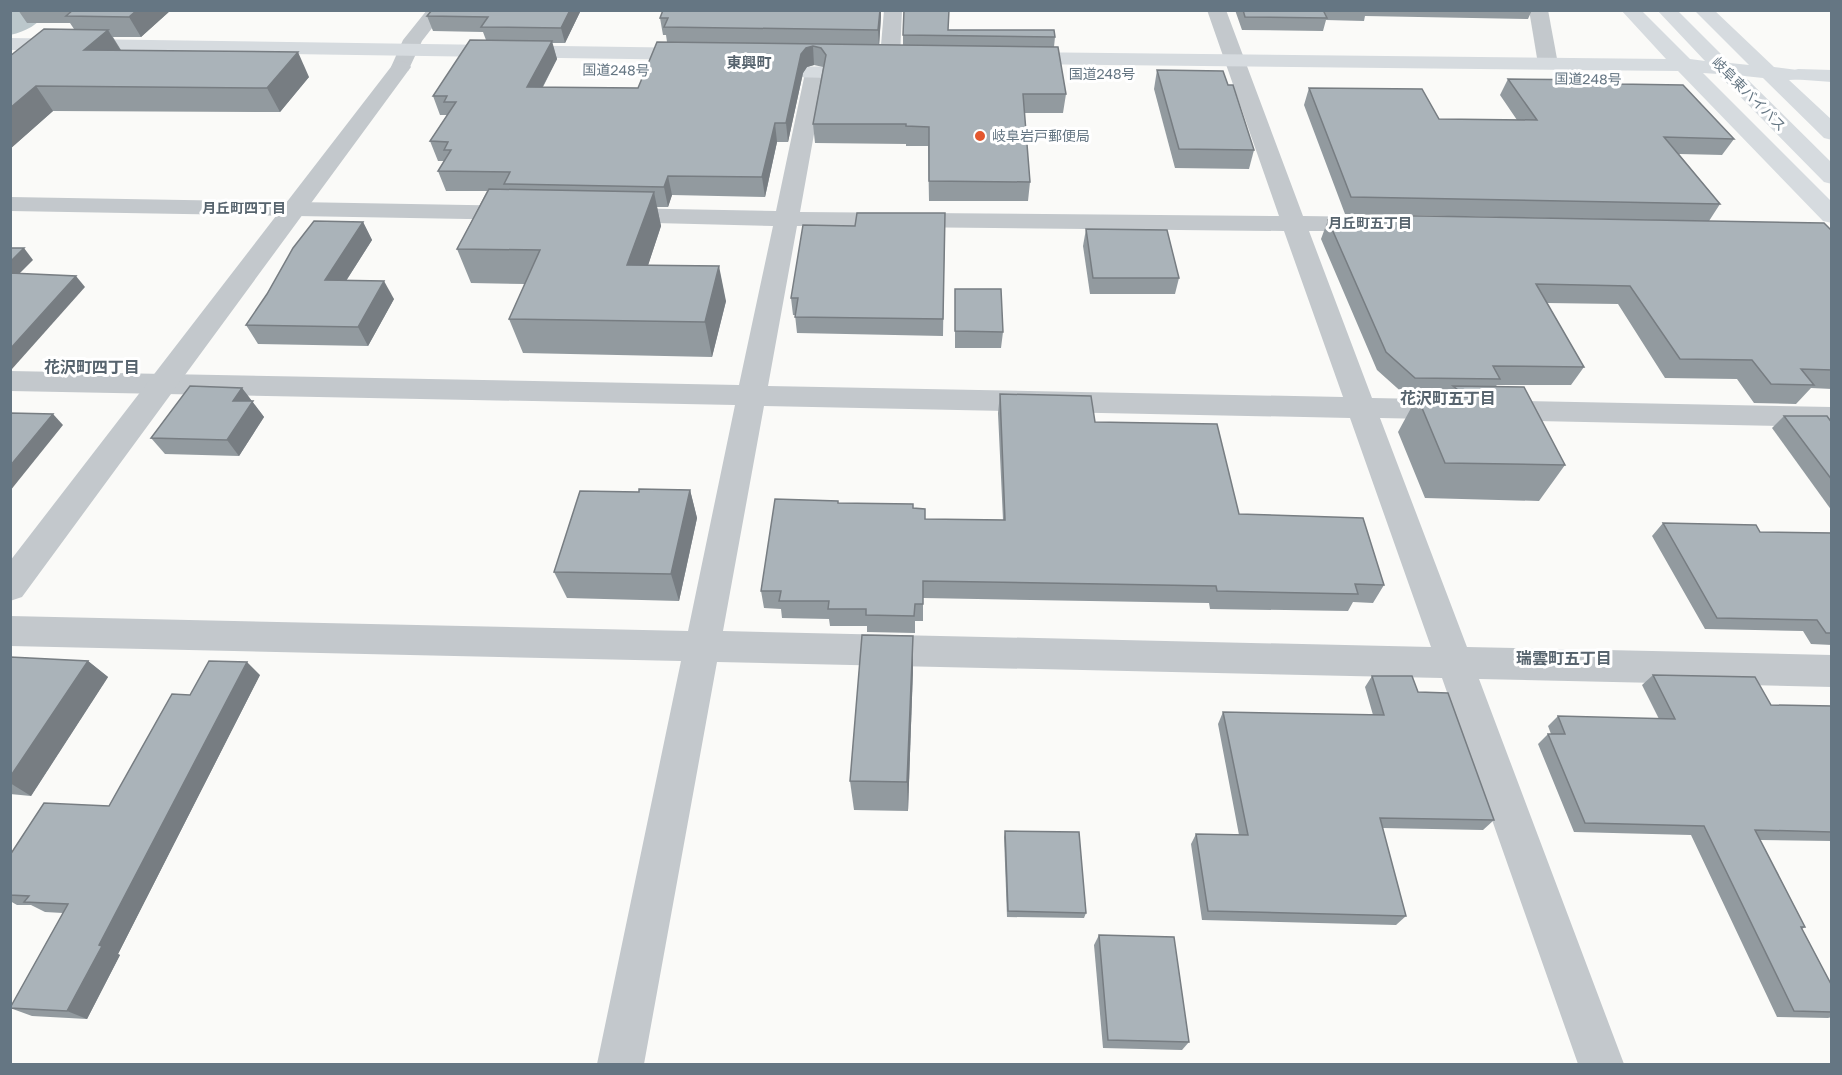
<svg xmlns="http://www.w3.org/2000/svg" width="1842" height="1075" viewBox="0 0 1842 1075" font-family="'Golos Text','Noto Sans JP',sans-serif">
  <style>
    .lines { fill: none; stroke-linecap: round; stroke-linejoin: round }
    .river { fill: #bbc7cb; fill-rule: evenodd }
    .minor { fill: #c3c8cc; fill-rule: evenodd }
    .tertiary { fill: #c3c8cc; fill-rule: evenodd }
    .primary { fill: #d6dbdf; fill-rule: evenodd }
    .trunk { fill: #d6dbdf; fill-rule: evenodd }
    .wall { fill: #929a9f }
    .shaded-wall { fill: #777d82 }
    .building { fill: #aab3b9; stroke: #777d82; stroke-width: 1.5 }
    .poi-dot { fill: #e4572e; stroke: #fff; stroke-width: 2 }
    .labels { text-anchor: middle; stroke-width: 6; stroke-linejoin: round; paint-order: stroke }
    .far-street-label { font-size: 14px; fill: #657683; stroke: #fff }
    .far-poi-label { font-size: 14px; fill: #657683; stroke: #fff; text-anchor: start }
    .far-neighbourhood-label { font-size: 14px; font-weight: bold; fill: #57646e; stroke: #fff }
    .far-quarter-label { font-size: 15px; font-weight: bold; fill: #57646e; stroke: #fff }
    .neighbourhood-label { font-size: 16px; font-weight: bold; fill: #57646e; stroke: #fff }
  </style>
  <rect width="100%" height="100%" fill="#fafaf8"/>
  <g class="lines">
    <path class="river" d="M10 10H48C38 25 27 31 10 35Z"/>
    <g class="minor">
      <path d="M427 10H446L422 41 408 71H394L391 67 403 40Z"/>
      <path d="M884 10H902L900 57 897 61H883L880 57Z"/>
      <path d="M1207 10H1226L1303 216 1371 217 1380 219 1383 224 1380 229 1371 231H1309L1372 398 1832 407V427L1380 418 1467 647 1832 655V687L1479 679 1624 1064H1578L1442 678 717 662 644 1064H597L681 661 10 646V616L688 631 735 405 10 391V371L739 385 773 226 615 222 606 220 603 215 606 210 615 208 776 211 805 73 808 69 815 67 822 69 825 73 800 212 1279 216ZM797 226 1284 231 1343 397 768 386ZM764 406 1350 418 1431 647 723 631Z"/>
      <path d="M1529 10H1548L1558 64 1555 68H1541L1538 64Z"/>
      <path d="M10 197 522 206 531 208 534 213 531 218 522 220 10 211Z"/>
    </g>
    <path class="tertiary" d="M401 61 408 63 411 67 408 71 22 597 10 601V561L394 63Z"/>
    <path class="primary" d="M1798 69 1832 70V82L1791 79 1788 75 1791 71Z"/>
    <g class="trunk">
      <path d="M1621 10H1641L1690 59 1705 61 1657 10H1677L1730 63 1749 65 1694 10H1714L1774 67 1805 71 1808 75 1805 79 1789 80 1832 120V140L1824 138 1763 78 1744 76 1832 163V184L1824 182 1718 74 1703 73 1832 202V223L1823 221 1678 71 1014 64 1007 62 1004 58 1007 54 1014 52 1666 59Z"/>
      <path d="M10 38 699 48 706 50 709 54 706 58 699 60 10 50Z"/>
      <path d="M759 66 867 67 874 69 877 73 874 77 867 79 752 76 749 72 752 68Z"/>
    </g>
  </g>
  <g class="wall">
    <path d="M18 10H171L141 37H113L121 50 309 77 280 112 53 111 10 149V56L74 29 70 23H27Z"/>
    <path d="M432 10H581L565 43H552L557 59 543 87 638 88 667 42 666 35H663L660 18 881 16 879 45H903V35L948 30 1055 37 1054 47 1066 94 1063 113H1024L1030 182 1028 201H929L928 146H906V144L815 143 813 124 823 68V67L814 65 807 67 803 73 788 142H777L765 197 672 195 668 207H657L661 226 648 265 726 301 712 357 523 353 509 319 525 284 471 283 457 249 487 191H446L438 171 444 161H438L430 141 447 115H440L433 96 486 40 483 32 433 31 427 16Z"/>
    <path d="M1235 10H1532L1528 19 1365 16 1364 21 1326 20 1323 31 1242 30Z"/>
    <path d="M1157 70 1254 150 1249 169 1175 168 1154 89Z"/>
    <path d="M1508 79 1616 84 1734 139 1722 155 1679 154 1720 204 1709 221 1345 214 1304 105 1309 88 1439 119 1517 120 1500 95Z"/>
    <path d="M945 213 943 336 797 333 795 315H793L791 298 855 226Z"/>
    <path d="M1359 215 1832 231V389L1811 388 1796 404 1754 403 1737 379 1665 378 1618 304 1547 303 1584 367 1571 385H1497L1496 386 1565 465 1539 501 1425 498 1398 432 1417 397 1406 396 1377 370 1321 239 1328 220 1358 219Z"/>
    <path d="M363 222 372 240 346 281 394 299 368 346 258 344 246 325Z"/>
    <path d="M1086 229 1179 278 1175 294H1090L1083 246Z"/>
    <path d="M955 289 1003 332 1001 348H955Z"/>
    <path d="M242 388 264 417 239 456 165 454 151 438Z"/>
    <path d="M1000 394 1095 422 1239 514 1384 585 1373 603 1353 602 1348 611 1210 609 1209 603 923 598V621H915V633L867 632V626H830L829 619 782 618 781 609 764 608 761 591 838 503 913 508 925 519 1003 520 998 413Z"/>
    <path d="M1784 416 1832 423V511L1772 428Z"/>
    <path d="M690 490 697 518 679 601 567 598 554 572 639 492Z"/>
    <path d="M1663 523 1760 532 1832 533V645L1811 644 1803 631 1705 629 1652 536Z"/>
    <path d="M10 657 88 661 108 677 31 796 10 794Z"/>
    <path d="M913 669 908 811 854 810 850 781Z"/>
    <path d="M260 675 118 954 120 955 87 1019 32 1016 10 1008 63 913 45 912 31 905H17L10 901V855L109 806 190 695Z"/>
    <path d="M1653 675 1771 705 1832 706V841L1760 840 1805 927 1802 929 1832 986V1017L1828 1018 1777 1017 1691 835 1574 832 1538 744 1548 734H1551L1548 726 1558 716 1659 719 1642 685Z"/>
    <path d="M1372 676 1418 692 1494 820 1483 830 1382 828 1406 916 1396 925 1202 920 1191 844 1196 834 1239 835 1218 724 1223 712 1373 715 1365 687Z"/>
    <path d="M1005 831 1086 913 1084 918 1007 917 1004 837Z"/>
    <path d="M1099 935 1189 1042 1182 1050 1103 1048 1094 945Z"/>
  </g>
  <g class="shaded-wall">
    <path d="M137 10H171L141 37 129 17Z"/>
    <path d="M570 10H581L565 43 561 28Z"/>
    <path d="M880 10H881V16L879 47 878 30Z"/>
    <path d="M108 30 123 54 84 50Z"/>
    <path d="M552 41 557 59 533 105 527 87Z"/>
    <path d="M813 46 814 65 807 67 803 73 788 142 786 123 801 54 806 48Z"/>
    <path d="M298 52 309 77 280 112 267 88Z"/>
    <path d="M36 86 53 111 10 149V108Z"/>
    <path d="M775 123 777 142 765 197 762 177Z"/>
    <path d="M668 176 672 195 668 207 664 187Z"/>
    <path d="M654 192 661 226 637 299 627 265Z"/>
    <path d="M363 222 372 240 335 298 325 280Z"/>
    <path d="M24 248 33 260 10 283V262Z"/>
    <path d="M719 266 726 301 712 357 705 322Z"/>
    <path d="M76 276 85 287 12 369H10V349Z"/>
    <path d="M384 281 394 299 368 346 358 327Z"/>
    <path d="M242 388 264 417 239 456 227 440 233 401Z"/>
    <path d="M53 414 63 425 10 491V466Z"/>
    <path d="M690 490 697 518 679 601 671 574Z"/>
    <path d="M913 636V669L908 811 907 782Z"/>
    <path d="M88 661 108 677 31 796 10 783V777Z"/>
    <path d="M247 662 260 675 118 954 120 955 87 1019 67 1011 99 945Z"/>
  </g>
  <g class="building">
    <path d="M73 10H137L129 17 66 16Z"/>
    <path d="M432 10H570L561 28 481 27 488 17 427 16Z"/>
    <path d="M663 10H880L878 30 664 27 668 18H660Z"/>
    <path d="M904 10H949L948 30H1054L1055 37 903 35Z"/>
    <path d="M1243 10H1323L1327 18 1245 17Z"/>
    <path d="M44 29 108 30 84 50 298 52 267 88 36 86 10 108V56Z"/>
    <path d="M470 40 552 41 527 87 638 88 657 42 1058 47 1066 94H1023L1030 182 929 181V127L906 126V124H813L826 55 821 48 813 46 806 48 801 54 786 123H775L762 177 668 176 664 187 504 184 510 172 438 171 451 150H444L448 142 430 141 456 102H444L447 96H433Z"/>
    <path d="M1157 70 1223 71 1228 85H1233L1254 150 1179 149Z"/>
    <path d="M1508 79 1613 80 1616 84 1683 85 1734 139 1664 137 1720 204 1351 197 1309 88 1422 89 1439 119 1537 120Z"/>
    <path d="M489 189 654 192 627 265 719 266 705 322 509 319 540 250 457 249Z"/>
    <path d="M857 213H945L943 319 795 317 798 298H791L803 225 855 226Z"/>
    <path d="M1359 215 1824 223 1832 231V370L1801 369 1814 385 1771 384 1752 360 1680 359 1630 286 1536 284 1584 367 1493 366 1500 379 1415 378 1386 352 1328 220 1361 219Z"/>
    <path d="M314 221 363 222 325 280 384 281 358 327 246 325 267 294 293 248Z"/>
    <path d="M1086 229 1167 230 1179 278H1093Z"/>
    <path d="M10 248H24L10 262Z"/>
    <path d="M10 273 76 276 10 349Z"/>
    <path d="M955 289H1001L1003 332 955 331Z"/>
    <path d="M190 386 242 388 233 401H253L227 440 151 438Z"/>
    <path d="M1453 386 1524 387 1565 465 1445 463 1417 396 1467 397Z"/>
    <path d="M1000 394 1091 396 1095 422 1217 424 1239 514 1363 518 1384 585 1355 584 1358 594 1217 591 1216 586 923 581V604H915L914 616 866 615V609H828L829 601H779L781 591H761L775 499 838 501V503L913 504V508L925 509V519L1005 520Z"/>
    <path d="M10 413 53 414 10 466Z"/>
    <path d="M1784 416H1827L1832 423V480Z"/>
    <path d="M639 489 690 490 671 574 554 572 580 491 639 492Z"/>
    <path d="M1663 523 1756 525 1760 532 1832 533V633H1826L1817 620 1717 618Z"/>
    <path d="M862 635 913 636 907 782 850 781Z"/>
    <path d="M10 657 88 661 10 777Z"/>
    <path d="M209 661 247 662 99 945 102 946 67 1011 10 1008 68 904 24 902 29 896 10 895V855L44 803 109 806 172 694 190 695Z"/>
    <path d="M1653 675 1755 677 1771 705 1832 706V832L1755 830 1805 927H1801L1832 986V1012L1794 1011 1704 826 1585 823 1548 734H1565L1558 716 1675 719Z"/>
    <path d="M1372 676H1412L1418 692 1448 693 1494 820 1380 818 1406 916 1208 911 1196 834 1248 835 1223 712 1384 715Z"/>
    <path d="M1005 831 1079 832 1086 913 1008 911Z"/>
    <path d="M1099 935 1174 937 1189 1042 1108 1040Z"/>
  </g>
  <circle class="poi-dot" cx="980" cy="136" r="6"/>
  <g class="labels">
    <g class="far-street-label">
      <text transform="translate(616 70) rotate(1)" y="5">国道248号</text>
      <text x="1102" y="79">国道248号</text>
      <text transform="translate(1588 79) rotate(1)" y="5">国道248号</text>
      <text transform="translate(1749 94) rotate(45)" y="5">岐阜東バイパス</text>
    </g>
    <g class="far-poi-label">
      <text x="992" y="141">岐阜岩戸郵便局</text>
    </g>
    <g class="far-neighbourhood-label">
      <text x="244" y="213">月丘町四丁目</text>
      <text x="1370" y="228">月丘町五丁目</text>
    </g>
    <g class="far-quarter-label">
      <text x="749" y="68">東興町</text>
    </g>
    <g class="neighbourhood-label">
      <text x="92" y="373">花沢町四丁目</text>
      <text x="1448" y="404">花沢町五丁目</text>
      <text x="1564" y="664">瑞雲町五丁目</text>
    </g>
  </g>
  <rect width="1842" height="1075" fill="none" stroke="#657683" stroke-width="24"/>
</svg>
